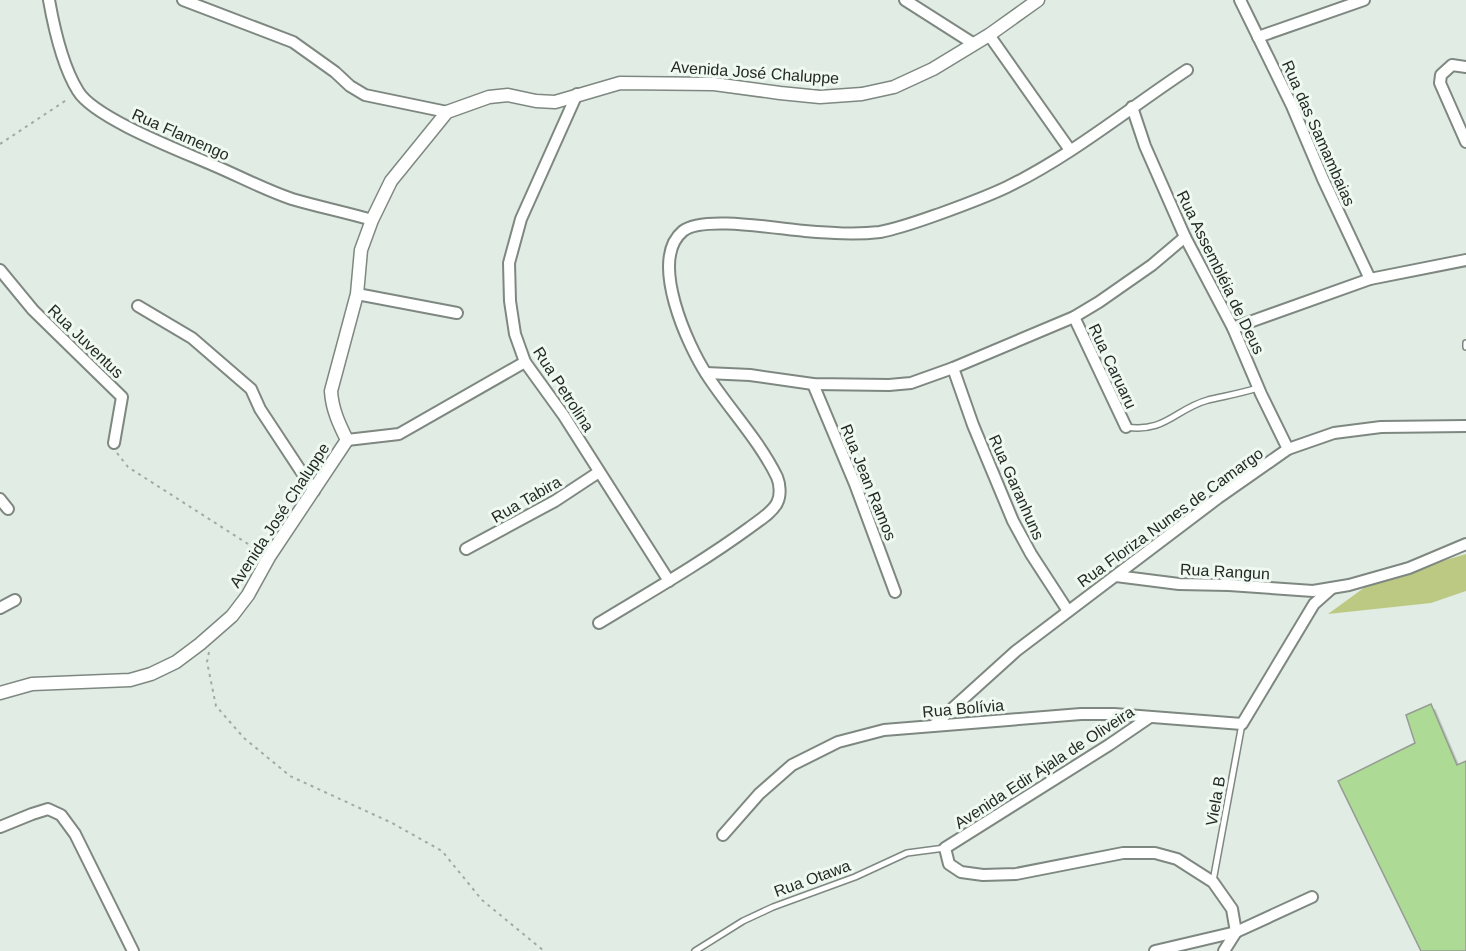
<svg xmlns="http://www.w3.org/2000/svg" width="1466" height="951" viewBox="0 0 1466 951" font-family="Arial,sans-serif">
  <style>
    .green { fill: #bcc982 }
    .building { fill: #adda95; stroke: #969c93; stroke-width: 1.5; filter: url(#shadow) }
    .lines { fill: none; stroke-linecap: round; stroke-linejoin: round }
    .service-casing { stroke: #7e8881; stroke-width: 8 }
    .minor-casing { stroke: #7e8881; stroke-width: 14 }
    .tertiary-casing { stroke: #7e8881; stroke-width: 15 }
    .path { stroke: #a1aaa4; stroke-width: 2; stroke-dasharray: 3 4.5; stroke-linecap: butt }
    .service { stroke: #fff; stroke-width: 5 }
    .minor { stroke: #fff; stroke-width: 10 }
    .tertiary { stroke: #fff; stroke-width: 12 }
    .labels { text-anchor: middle; stroke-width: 6; stroke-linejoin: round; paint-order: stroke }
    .street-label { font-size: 16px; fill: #252926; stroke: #eff9f1 }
  </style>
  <defs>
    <filter id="shadow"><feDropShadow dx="3.5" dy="6" stdDeviation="0" flood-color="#0004"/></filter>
  </defs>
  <rect width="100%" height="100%" fill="#e1ece4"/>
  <path class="green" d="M1466 554V591L1431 603 1328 614 1372 582Z"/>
  <path class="building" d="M1431 704 1457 765 1466 761V951H1421L1338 781 1415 743 1406 715Z"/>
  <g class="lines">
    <defs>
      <g id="service">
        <path d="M1466 343V347"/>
        <path d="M1126 427C1166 433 1175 409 1208 400 1225 396 1242 393 1258 388"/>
        <path d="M1213 881 1242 724"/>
        <path d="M695 951 743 921 773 907 855 877 907 853 945 848"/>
      </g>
      <g id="minor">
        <path d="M49 0C54 28 63 67 78 91 94 118 181 151 213 165 239 176 265 190 292 199 319 207 345 212 372 220"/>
        <path d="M183 0 293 42 335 72 350 86 365 95 447 112"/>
        <path d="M905 0 974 44"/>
        <path d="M1240 0 1292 106 1323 179 1370 279"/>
        <path d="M989 35 1070 150"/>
        <path d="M1258 37 1364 0"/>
        <path d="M1466 67 1452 65 1441 75 1440 83 1466 142"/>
        <path d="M577 94 521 219 509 263 510 301 515 334 525 362 564 416 669 581"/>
        <path d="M1132 107 1145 146 1185 237 1233 328 1261 394 1288 449"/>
        <path d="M0 270 33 310 122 397 114 443"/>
        <path d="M357 294 457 313"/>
        <path d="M138 306 192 338 251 389 260 409 314 491"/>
        <path d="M1074 317 1126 427"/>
        <path d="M1233 328 1370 279 1466 260"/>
        <path d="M953 368 973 425 1013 521 1031 554 1068 611"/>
        <path d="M706 373 750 375 813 384 889 385 911 383 953 368 1074 317 1099 302 1152 265 1185 237"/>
        <path d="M813 384 855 484 895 592"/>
        <path d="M347 440 399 434 525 362"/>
        <path d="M0 499 8 509"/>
        <path d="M466 549 555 501 599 472"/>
        <path d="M1116 576 1179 584 1229 585 1313 591 1349 585 1409 568 1466 544"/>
        <path d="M0 608 15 600"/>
        <path d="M599 623C650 592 701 563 749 528 758 521 772 513 777 503 781 496 780 484 777 477 759 440 729 409 707 375 688 346 648 260 683 231 703 215 779 229 805 231 830 233 855 235 880 232 901 228 922 220 942 213 964 205 986 197 1007 187 1071 156 1128 109 1187 70"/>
        <path d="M1150 717 1109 745 945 848 949 864 961 872 983 875 1016 874 1123 853H1155L1177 859 1213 882 1232 909 1236 932"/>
        <path d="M933 726 1016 651 1218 498 1288 449 1334 433 1381 427 1466 426"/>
        <path d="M0 827 32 814 48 809 61 815 75 834 133 951"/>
        <path d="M723 835 759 794 792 765 838 742 884 730 1081 714H1114L1242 724 1314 604 1332 588"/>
        <path d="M1155 951 1236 932 1312 897"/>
        <path d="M1224 951 1236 932"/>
      </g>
      <path id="tertiary" d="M0 693 32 684 130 680 151 674 176 662 200 644 232 616 248 595 269 557 347 440C339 424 332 409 331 391L357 294 361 250 372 220 391 181 447 112 489 97 508 95 536 101 555 102 620 83 714 84 780 93 820 97 862 94 894 87 933 69 989 35 1038 0"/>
    </defs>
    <use href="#service" class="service-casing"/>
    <use href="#minor" class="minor-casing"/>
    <use href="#tertiary" class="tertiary-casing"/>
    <g class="path">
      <path d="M0 144 68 99"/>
      <path d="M117 453 128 467 259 551"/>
      <path d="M209 652 207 662 216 706 244 738 290 776 392 823 442 851 482 900 544 951"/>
    </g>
    <use href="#service" class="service"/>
    <use href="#minor" class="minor"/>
    <use href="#tertiary" class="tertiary"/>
  </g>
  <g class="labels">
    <g class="street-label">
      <text transform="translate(755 72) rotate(4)" y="6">Avenida José Chaluppe</text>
      <text transform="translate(1319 133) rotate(66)" y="6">Rua das Samambaias</text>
      <text transform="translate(181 134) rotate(24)" y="6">Rua Flamengo</text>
      <text transform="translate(1221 272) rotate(64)" y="6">Rua Assembléia de Deus</text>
      <text transform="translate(86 341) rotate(44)" y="6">Rua Juventus</text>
      <text transform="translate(1113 366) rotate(65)" y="6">Rua Caruaru</text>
      <text transform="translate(564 389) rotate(57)" y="6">Rua Petrolina</text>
      <text transform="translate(869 482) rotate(68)" y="6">Rua Jean Ramos</text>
      <text transform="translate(1017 487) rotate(66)" y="6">Rua Garanhuns</text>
      <text transform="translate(526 499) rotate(-30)" y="6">Rua Tabira</text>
      <text transform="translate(279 515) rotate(-57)" y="6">Avenida José Chaluppe</text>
      <text transform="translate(1170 517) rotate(-36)" y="6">Rua Floriza Nunes de Camargo</text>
      <text transform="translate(1225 571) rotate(3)" y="6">Rua Rangun</text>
      <text transform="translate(963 708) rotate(-5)" y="6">Rua Bolívia</text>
      <text transform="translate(1044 767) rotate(-33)" y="6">Avenida Edir Ajala de Oliveira</text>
      <text transform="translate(1215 801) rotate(-80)" y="6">Viela B</text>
      <text transform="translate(812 878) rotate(-20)" y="6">Rua Otawa</text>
    </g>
  </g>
</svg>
